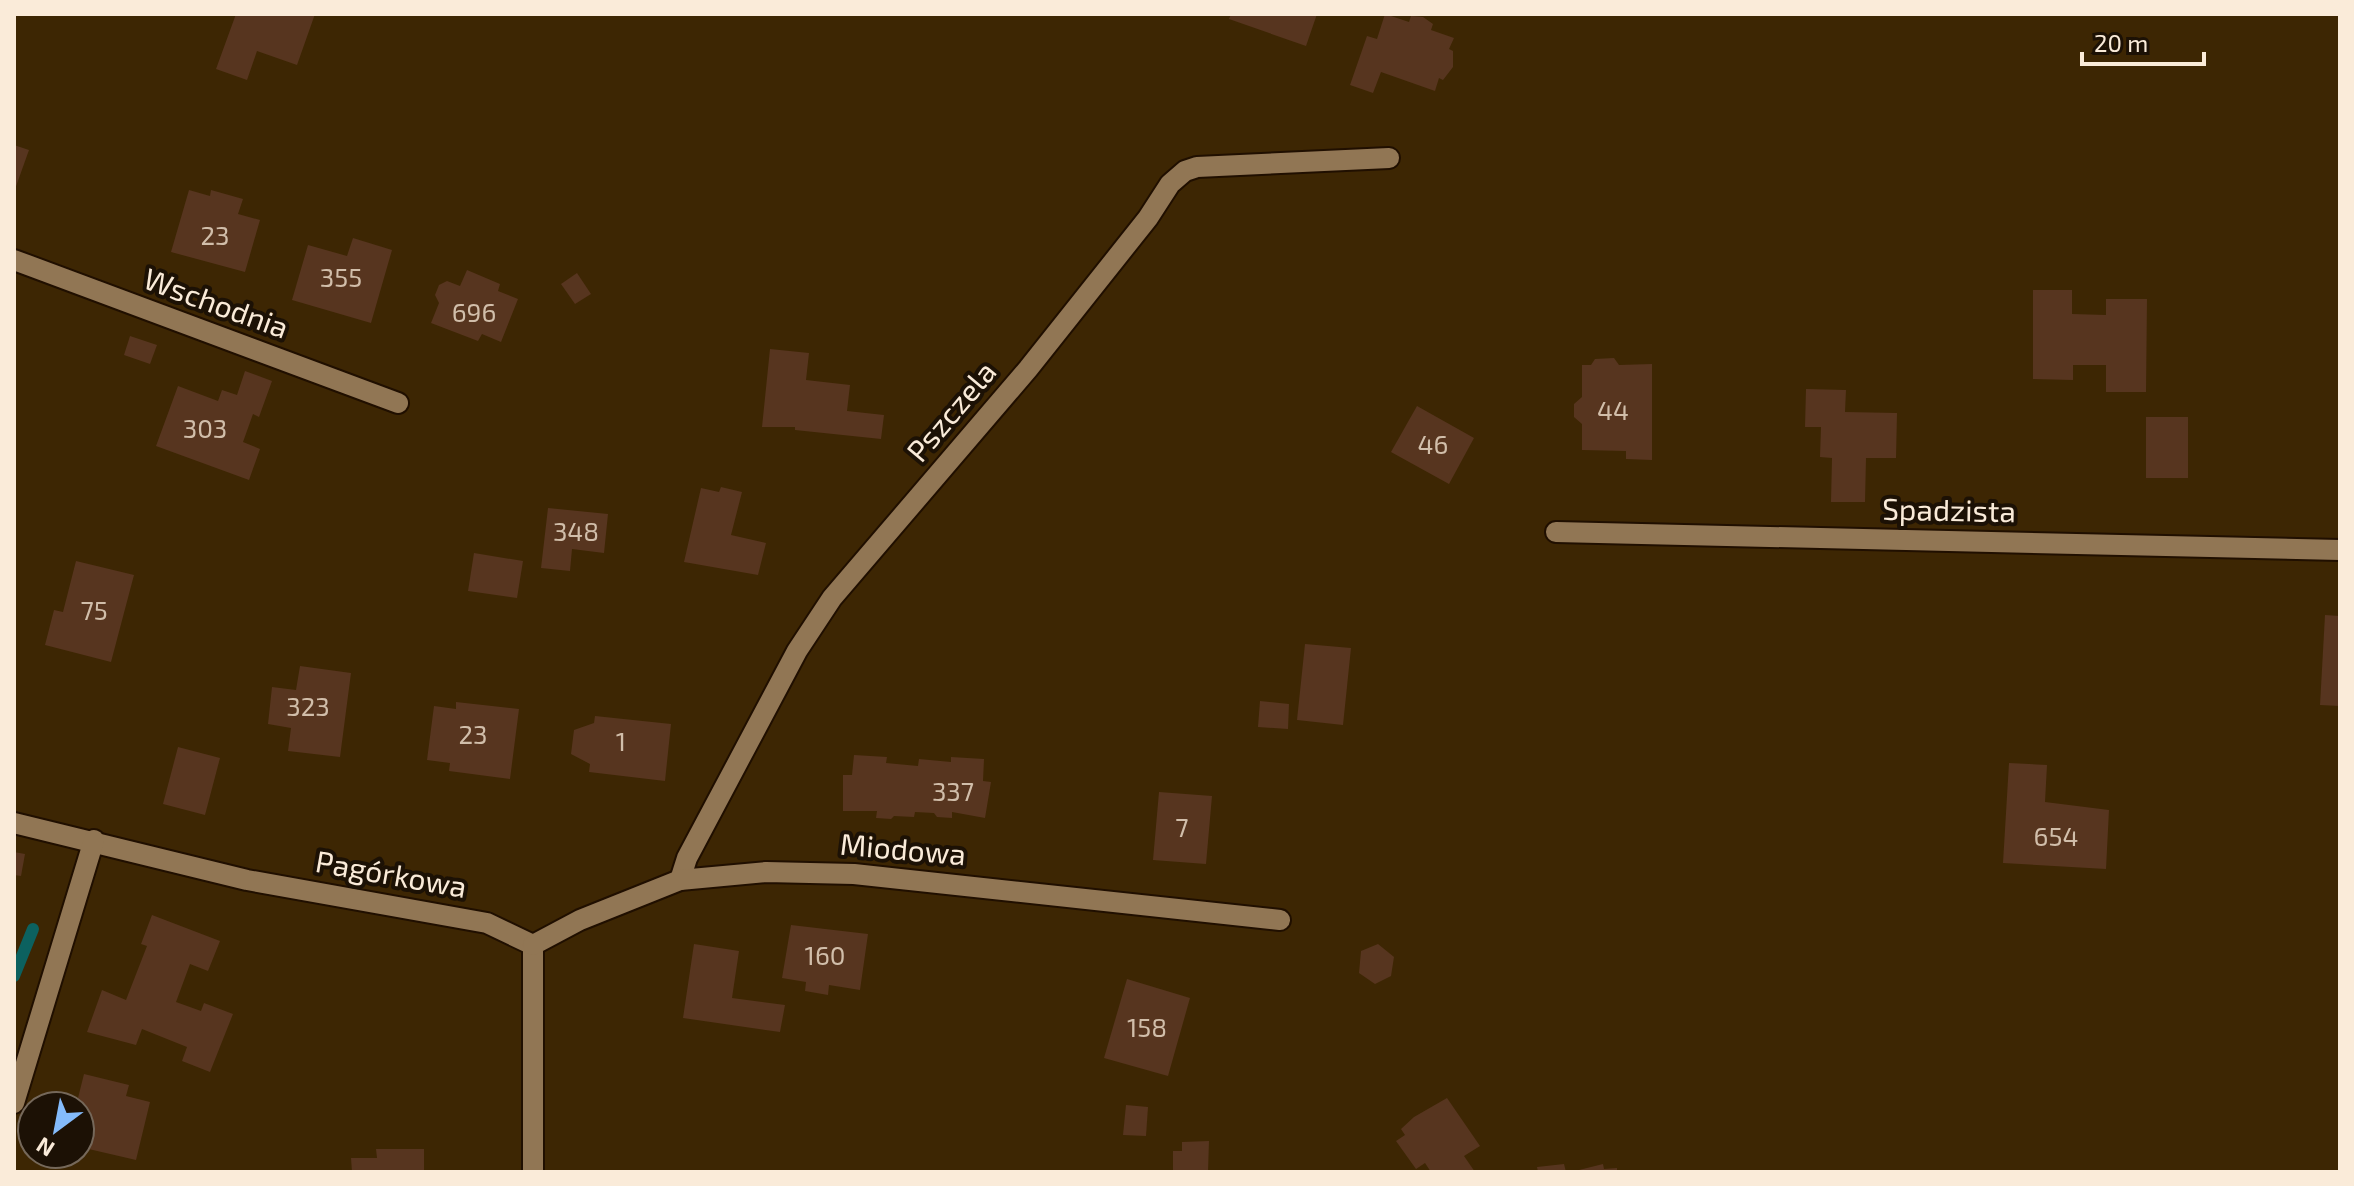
<svg xmlns="http://www.w3.org/2000/svg" width="2354" height="1186" viewBox="0 0 2354 1186" font-family="'Exo 2',sans-serif">
  <style>
    .lines { fill: none; stroke-linecap: round; stroke-linejoin: round }
    .stream { stroke: #0c615f; stroke-width: 12 }
    .building { fill: #57351f }
    .minor-casing { stroke: #200f00; stroke-width: 24 }
    .minor { stroke: #917654; stroke-width: 20 }
    .labels { text-anchor: middle; stroke-width: 8; stroke-linejoin: round; paint-order: stroke }
    .number-label { font-size: 26px; fill: #d1beaa }
    .street-label { font-size: 30px; fill: #faebd9; stroke: #1c1105 }
  </style>
  <rect width="100%" height="100%" fill="#3d2603"/>
  <g class="lines">
    <path class="stream" d="M14 976 33 929"/>
  </g>
  <g class="building">
    <path d="M236 14H315L297 65 257 51 247 80 216 69Z"/>
    <path d="M1231 14H1317L1306 46 1229 19Z"/>
    <path d="M1385 14 1409 22 1411 16 1423 17 1433 24 1431 30 1454 38 1449 49 1453 51V67L1443 80 1439 78 1435 91 1381 72 1373 93 1350 85 1367 36 1377 39Z"/>
    <path d="M14 145 29 150 14 192Z"/>
    <path d="M189 190 210 196 211 190 243 199 238 214 260 220 245 272 171 252Z"/>
    <path d="M353 238 392 250 371 323 292 300 308 245 347 256Z"/>
    <path d="M467 270 500 284 498 291 518 299 501 342 482 334 478 341 431 323 439 303 435 295 439 285 447 281 460 286Z"/>
    <path d="M577 273 591 294 575 304 561 284Z"/>
    <path d="M2033 290H2072V314L2106 315V299H2147L2146 392H2106V365H2073V380L2033 379Z"/>
    <path d="M130 336 157 345 150 364 124 355Z"/>
    <path d="M770 349 809 353 806 380 850 385 847 411 884 415 881 439 795 430V427H762Z"/>
    <path d="M1614 358 1619 365 1652 364V460L1626 459V451L1582 450V424L1574 417V404L1582 397V365H1591L1595 359Z"/>
    <path d="M245 371 272 381 259 417 253 414 243 442 260 449 249 480 156 446 178 386 218 401 222 390 237 395Z"/>
    <path d="M1806 389 1846 390 1845 412 1897 413 1896 458H1866L1865 502H1831L1832 458 1820 457 1821 427H1805Z"/>
    <path d="M1417 406 1474 438 1449 484 1391 452Z"/>
    <rect x="2146" y="417" width="42" height="61"/>
    <path d="M721 487 742 492 731 535 766 543 758 575 684 562 701 488 719 492Z"/>
    <path d="M548 508 608 514 604 553 572 549 570 571 541 568Z"/>
    <path d="M474 553 523 561 517 598 468 591Z"/>
    <path d="M76 561 134 575 111 662 45 645 54 610 63 612Z"/>
    <path d="M2325 615 2340 616V706L2320 705Z"/>
    <path d="M1305 644 1351 648 1343 725 1297 720Z"/>
    <path d="M300 666 351 673 340 757 288 751 291 728 268 724 272 687 296 690Z"/>
    <path d="M1260 701 1289 704 1288 729 1258 727Z"/>
    <path d="M456 702 519 709 510 779 449 771 450 763 427 760 434 706 456 709Z"/>
    <path d="M595 716 671 724 665 781 589 772 590 764 571 754 574 730 594 723Z"/>
    <path d="M178 747 220 758 205 815 163 804Z"/>
    <path d="M854 755 887 757 886 763 918 766 919 759 951 762V757L984 759 983 781 991 782 985 818 952 812V818L937 817 934 813 915 812 914 817 894 816 891 819 876 818 877 811H843V775H852Z"/>
    <path d="M2009 763 2047 765 2045 802 2109 810 2106 869 2003 863Z"/>
    <path d="M1159 792 1212 796 1206 864 1153 860Z"/>
    <path d="M14 852 25 854 21 876 14 875Z"/>
    <path d="M152 915 220 941 208 971 190 964 176 1002 201 1011 204 1003 233 1014 210 1072 182 1061 187 1047 142 1029 136 1045 87 1032 102 990 126 1000 147 946 141 944Z"/>
    <path d="M791 925 868 934 860 990 829 985 828 995 805 991 806 982 782 978Z"/>
    <path d="M694 944 739 951 732 998 785 1005 780 1032 683 1018Z"/>
    <path d="M1378 944 1394 957 1391 976 1375 984 1359 973 1361 951Z"/>
    <path d="M1127 979 1190 998 1168 1076 1104 1058Z"/>
    <path d="M84 1074 129 1085 126 1096 150 1102 136 1160 80 1147V1106H76Z"/>
    <path d="M1447 1098 1480 1146 1464 1156 1475 1172H1431L1425 1163 1416 1169 1396 1141 1405 1135 1401 1129 1414 1117Z"/>
    <path d="M1126 1105 1148 1107 1146 1136 1123 1135Z"/>
    <path d="M1209 1141 1208 1172H1173V1151H1182V1142Z"/>
    <path d="M376 1149H424V1172H352L351 1158H377Z"/>
    <path d="M1564 1164 1566 1172H1538L1537 1167Z"/>
    <path d="M1603 1164 1604 1169 1617 1168V1172H1571Z"/>
  </g>
  <g class="lines">
    <defs>
      <g id="minor">
        <path d="M14 260 398 403"/>
        <path d="M1556 532 2340 550"/>
        <path d="M14 823 247 880 487 923 533 945V1172"/>
        <path d="M680 880 687 858 797 651 832 598 1028 369 1148 218 1170 184 1185 171 1197 167 1389 158"/>
        <path d="M533 945 580 920 680 880 766 872 854 874 1280 920"/>
        <path d="M14 1103 94 840"/>
      </g>
    </defs>
    <use href="#minor" class="minor-casing"/>
    <use href="#minor" class="minor"/>
  </g>
  <g class="labels">
    <g class="number-label">
      <text x="215" y="245">23</text>
      <text x="341" y="287">355</text>
      <text x="474" y="322">696</text>
      <text x="1613" y="420">44</text>
      <text x="205" y="438">303</text>
      <text x="1433" y="454">46</text>
      <text x="576" y="541">348</text>
      <text x="94" y="620">75</text>
      <text x="308" y="716">323</text>
      <text x="473" y="744">23</text>
      <text x="621" y="751">1</text>
      <text x="953" y="801">337</text>
      <text x="1182" y="837">7</text>
      <text x="2056" y="846">654</text>
      <text x="825" y="965">160</text>
      <text x="1147" y="1037">158</text>
    </g>
    <g class="street-label">
      <text transform="translate(216 304) rotate(20)" y="10">Wschodnia</text>
      <text transform="translate(952 412) rotate(-50)" y="10">Pszczela</text>
      <text transform="translate(1949 511) rotate(1)" y="10">Spadzista</text>
      <text transform="translate(903 850) rotate(5)" y="10">Miodowa</text>
      <text transform="translate(391 875) rotate(10)" y="10">Pagórkowa</text>
    </g>
  </g>
  <rect width="2354" height="1186" fill="none" stroke="#faebd9" stroke-width="32"/>
  <g transform="translate(56 1130) rotate(212)"><circle r="38" fill="#1c1105" stroke="#75685a" stroke-width="2"/>
  <path d="M0-6L14 30L0 20L-14 30Z" fill="#84bbfb"/>
  <text y="-12" font-size="22" font-weight="bold" text-anchor="middle" fill="#faebd9">N</text>
  </g>
  <path d="M2082 52v12h122v-12" fill="none" stroke="#faebd9" stroke-width="4"/>
  <text x="2094" y="52" font-size="24" fill="#faebd9" stroke="#1c1105" stroke-width="6" paint-order="stroke">20 m</text>
</svg>
